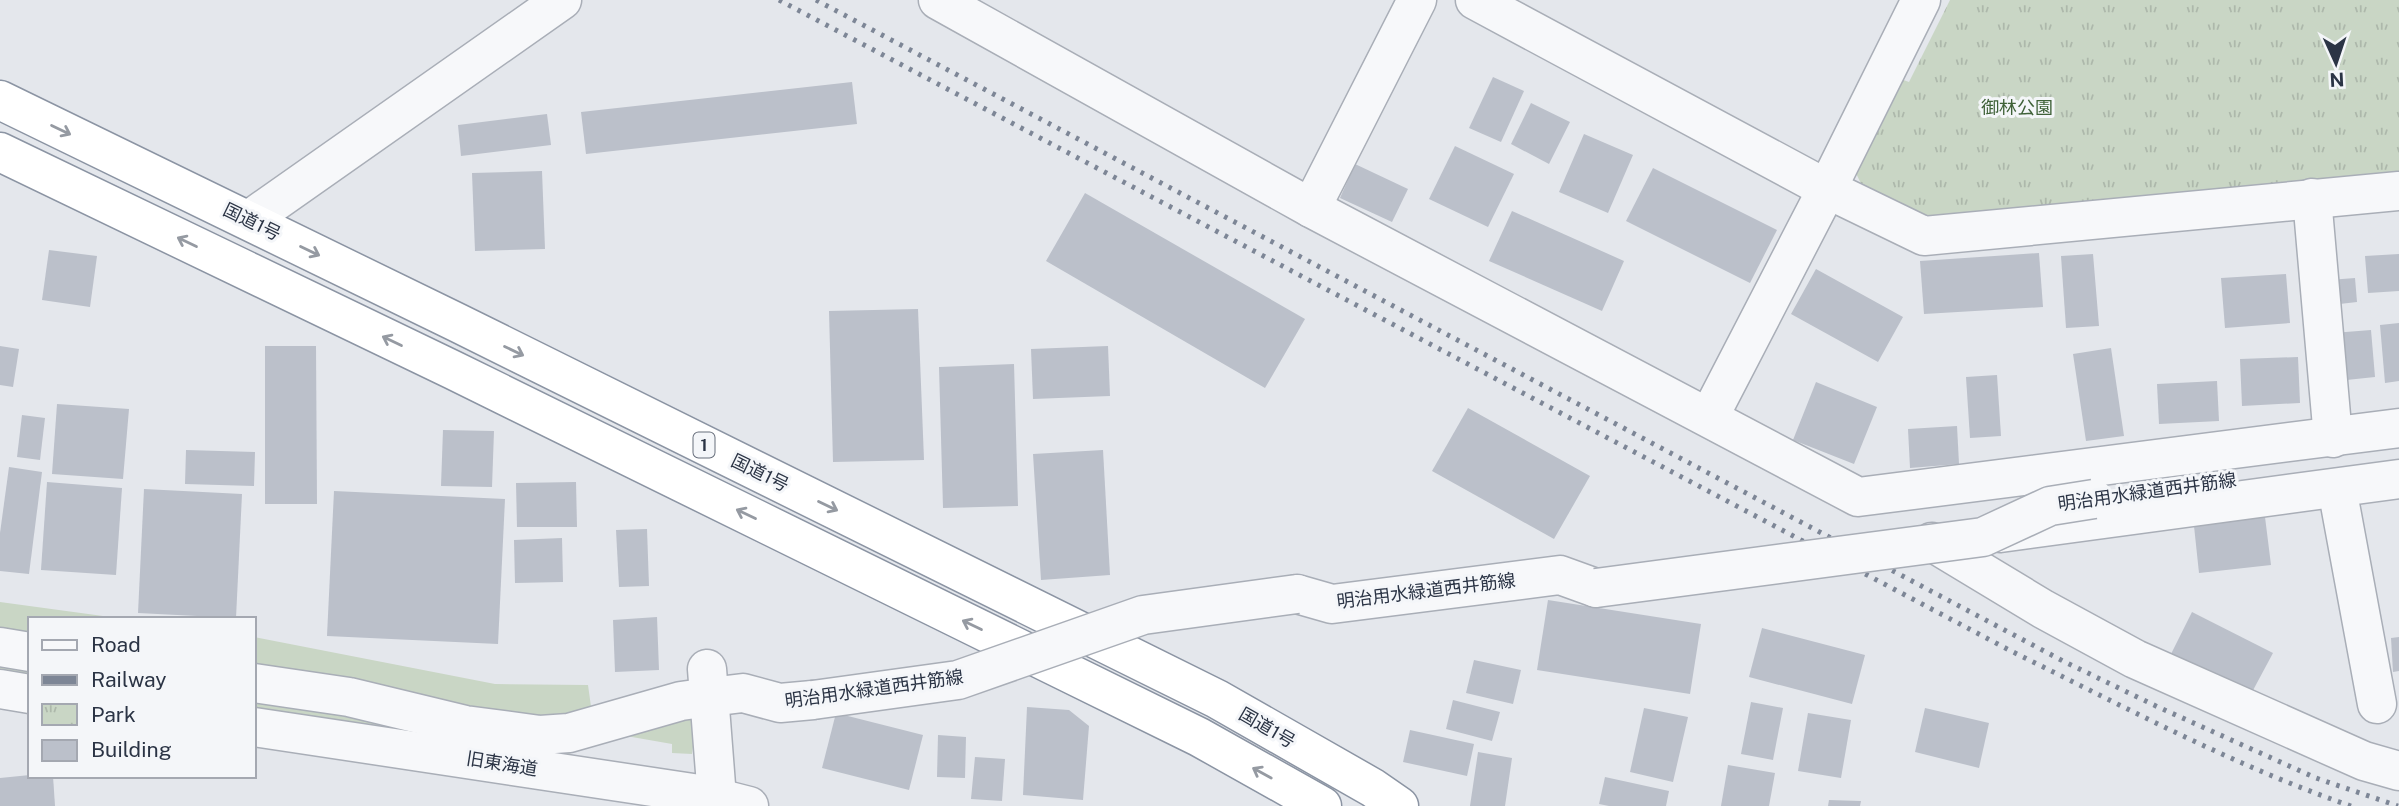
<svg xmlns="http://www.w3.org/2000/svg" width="2399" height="806" viewBox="0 0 2399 806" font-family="'Public Sans','Noto Sans JP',sans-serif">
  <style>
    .green { fill: #c9d6c5 }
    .park { fill: url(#park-tufts) }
    .building { fill: #bbc0ca }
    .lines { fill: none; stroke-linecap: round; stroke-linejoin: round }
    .minor-casing { stroke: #a9aeb7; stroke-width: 41 }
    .highway-casing { stroke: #8b94a3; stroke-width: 41 }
    .minor { stroke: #f7f8fa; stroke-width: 38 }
    .highway { stroke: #fff; stroke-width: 38 }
    .rail { stroke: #7d8696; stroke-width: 5; stroke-dasharray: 3.5 7; stroke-linecap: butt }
    .minor-bridge-casing { stroke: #a9aeb7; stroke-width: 41; stroke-linecap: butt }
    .minor-bridge { stroke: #f7f8fa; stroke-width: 38 }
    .oneway { stroke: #959aa2 }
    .labels { text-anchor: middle; stroke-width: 6; stroke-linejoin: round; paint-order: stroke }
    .shield { fill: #f4f6f9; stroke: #676e7b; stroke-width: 2 }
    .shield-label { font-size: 16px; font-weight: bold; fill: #2b3445 }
    .park-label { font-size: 18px; fill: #3f6138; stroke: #f4f6f9 }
    .street-label { font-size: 18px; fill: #2b3445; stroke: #f4f6f9 }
  </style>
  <defs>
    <pattern id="park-tufts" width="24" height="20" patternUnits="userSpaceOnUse" patternTransform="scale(1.75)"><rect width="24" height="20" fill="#c9d6c5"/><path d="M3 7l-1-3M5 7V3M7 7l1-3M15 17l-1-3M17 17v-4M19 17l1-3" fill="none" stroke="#adb8ab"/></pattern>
  </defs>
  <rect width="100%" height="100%" fill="#e4e7ec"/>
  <g class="green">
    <path d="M0 602 125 619H30V677L0 673Z"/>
    <path d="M254 637 495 684 588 685 593 721 576 751 564 756 254 710Z"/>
    <path d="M698 706 703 749 693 747 692 754 672 753V744L609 733Z"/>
  </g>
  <path class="park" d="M1950 0H2399V178L1926 228 1862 186 1855 171 1898 78 1909 82Z"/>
  <g class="building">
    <path d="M1493 77 1524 91 1501 142 1469 128Z"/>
    <path d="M852 82 857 124 586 154 581 112Z"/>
    <path d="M1531 103 1570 122 1549 164 1511 144Z"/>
    <path d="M547 114 551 145 461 156 458 125Z"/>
    <path d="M1584 134 1633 155 1608 213 1559 192Z"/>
    <path d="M1455 146 1514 174 1488 227 1429 199Z"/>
    <path d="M1355 164 1408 189 1392 222 1340 198Z"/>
    <path d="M1653 168 1777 230 1750 283 1626 221Z"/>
    <path d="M542 171 545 249 475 251 472 173Z"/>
    <path d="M1085 193 1305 319 1265 388 1046 261Z"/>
    <path d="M1512 211 1624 261 1602 311 1489 261Z"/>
    <path d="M49 250 97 256 90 307 42 300Z"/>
    <path d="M2039 253 2043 307 1924 314 1920 261Z"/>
    <path d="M2093 254 2099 326 2066 328 2061 256Z"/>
    <path d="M2399 254V291L2368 293 2365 256Z"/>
    <path d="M1816 269 1903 317 1878 362 1791 314Z"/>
    <path d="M2286 274 2290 323 2225 328 2221 278Z"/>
    <path d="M2355 278 2357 302 2331 305 2329 280Z"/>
    <path d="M918 309 924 460 833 462 829 311Z"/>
    <path d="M2399 323V381L2385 383 2380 325Z"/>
    <path d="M2371 330 2375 377 2337 381 2333 333Z"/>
    <path d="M0 346 19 349 13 387 0 385Z"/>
    <path d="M265 346H316L317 504H265Z"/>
    <path d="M1108 346 1110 396 1033 399 1031 349Z"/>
    <path d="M2111 348 2124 436 2086 441 2073 354Z"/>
    <path d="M2298 357 2300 403 2242 406 2240 359Z"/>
    <path d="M1014 364 1018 506 943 508 939 367Z"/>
    <path d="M1997 375 2001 436 1970 438 1966 377Z"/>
    <path d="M2217 381 2219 421 2159 424 2157 384Z"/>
    <path d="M1816 382 1877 407 1854 464 1793 440Z"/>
    <path d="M57 404 129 409 123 479 52 474Z"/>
    <path d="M1468 408 1590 476 1554 539 1432 471Z"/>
    <path d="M22 415 45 418 40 460 17 457Z"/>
    <path d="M1957 426 1959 464 1910 468 1908 429Z"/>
    <path d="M443 430 494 431 492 487 441 486Z"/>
    <path d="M186 450 255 452 254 486 185 484Z"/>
    <path d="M1103 450 1110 575 1041 580 1033 454Z"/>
    <path d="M9 467 42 472 29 574 0 571V533Z"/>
    <path d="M47 482 122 488 116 575 41 570Z"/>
    <path d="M576 482 577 527H517L516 483Z"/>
    <path d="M144 489 242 494 236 618 138 613Z"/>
    <path d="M334 491 505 499 498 644 327 636Z"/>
    <path d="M2265 517 2271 565 2199 573 2194 526Z"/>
    <path d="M647 529 649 586 619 587 616 530Z"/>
    <path d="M562 538 563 582 515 583 514 540Z"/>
    <path d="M1548 600 1701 624 1690 694 1537 670Z"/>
    <path d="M2192 612 2273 653 2251 694 2171 654Z"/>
    <path d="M657 617 659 670 615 672 613 620Z"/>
    <path d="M1762 628 1865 655 1852 704 1749 677Z"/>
    <path d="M2399 637V671L2393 672 2391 638Z"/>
    <path d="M1474 660 1521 670 1513 704 1466 693Z"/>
    <path d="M1453 700 1500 712 1492 741 1446 729Z"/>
    <path d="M1751 702 1783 708 1773 760 1741 754Z"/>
    <path d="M1027 707 1069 710 1089 726 1083 800 1023 795Z"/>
    <path d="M1644 708 1688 717 1673 782 1630 772Z"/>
    <path d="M1925 708 1989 723 1979 768 1915 752Z"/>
    <path d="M836 713 923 735 909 790 822 768Z"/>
    <path d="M1808 713 1851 720 1841 778 1798 771Z"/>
    <path d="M1410 730 1474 744 1467 776 1403 762Z"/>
    <path d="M938 735 966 737 965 778 937 777Z"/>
    <path d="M1478 752 1512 758 1505 806H1470Z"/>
    <path d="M975 757 1005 759 1002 801 971 799Z"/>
    <path d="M1728 765 1775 773 1769 806H1721Z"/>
    <path d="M30 775 53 776 55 806H0V778Z"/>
    <path d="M1605 777 1669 791 1666 806H1609L1599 804Z"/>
    <path d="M1829 800 1861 801 1860 806H1828Z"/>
  </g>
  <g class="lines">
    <defs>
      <g id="minor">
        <path d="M938 0 1311 208 1858 497 2399 428"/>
        <path d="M1475 0 1827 189 1924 236 2399 191"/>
        <path d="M2312 198 2333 438"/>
        <path d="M1311 208 1417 0"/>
        <path d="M249 220 562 0"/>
        <path d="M1709 417 1827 189 1921 0"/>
        <path d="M2337 488 2377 704"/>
        <path d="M2000 533 2399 479"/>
        <path d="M1932 542 2043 609 2135 659 2364 761 2399 771"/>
        <path d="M1297 594 1332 604 1560 575 1596 588"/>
        <path d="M0 647 30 652"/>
        <path d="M707 669 717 798"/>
        <path d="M254 683 349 697 465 725 540 735 569 733 681 701 710 697 743 693 780 703 813 700"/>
        <path d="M0 689 30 694"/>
        <path d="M254 727 706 795 749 806"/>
      </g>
      <g id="highway">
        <path d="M0 100 456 322 1217 699 1373 788 1399 806"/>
        <path d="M0 152 453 370 1199 737 1322 806"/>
      </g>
    </defs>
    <use href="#minor" class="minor-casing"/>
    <use href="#highway" class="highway-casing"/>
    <use href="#minor" class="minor"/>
    <use href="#highway" class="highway"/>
    <g class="rail">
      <path d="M779 0 2011 651C2123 706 2232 765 2351 806"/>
      <path d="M816 0 2063 661 2158 707 2316 778 2398 806"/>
    </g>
    <defs>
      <g id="minor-bridge">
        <path d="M1596 588 1983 537 2050 506 2094 499"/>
        <path d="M813 700 958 680 1143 615 1297 594"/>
      </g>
    </defs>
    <use href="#minor-bridge" class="minor-bridge-casing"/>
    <use href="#minor-bridge" class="minor-bridge"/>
  </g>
  <defs><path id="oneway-shaft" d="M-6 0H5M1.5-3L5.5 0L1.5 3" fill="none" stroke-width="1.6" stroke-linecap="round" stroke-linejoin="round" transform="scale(1.75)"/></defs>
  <g class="oneway">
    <use href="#oneway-shaft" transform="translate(61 130) rotate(26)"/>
    <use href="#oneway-shaft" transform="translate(187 242) rotate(-154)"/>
    <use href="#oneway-shaft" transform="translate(310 251) rotate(26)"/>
    <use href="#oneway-shaft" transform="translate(392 341) rotate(-154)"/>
    <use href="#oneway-shaft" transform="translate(514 351) rotate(26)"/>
    <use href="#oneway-shaft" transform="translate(828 506) rotate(26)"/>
    <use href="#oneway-shaft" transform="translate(746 514) rotate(-154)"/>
    <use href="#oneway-shaft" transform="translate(972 625) rotate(-154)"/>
    <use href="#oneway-shaft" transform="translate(1262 773) rotate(-151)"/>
  </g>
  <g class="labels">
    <rect class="shield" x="693.5" y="432.5" width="21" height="25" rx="5"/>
    <g class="shield-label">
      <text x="704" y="451">1</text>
    </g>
    <g class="park-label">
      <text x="2017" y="114">御林公園</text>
    </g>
    <g class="street-label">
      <text transform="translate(252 222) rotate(26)" y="6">国道1号</text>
      <text transform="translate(760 473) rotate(26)" y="6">国道1号</text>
      <text transform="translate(2147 492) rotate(-8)" y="6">明治用水緑道西井筋線</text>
      <text transform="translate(1426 591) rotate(-7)" y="6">明治用水緑道西井筋線</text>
      <text transform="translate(874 689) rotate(-8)" y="6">明治用水緑道西井筋線</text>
      <text transform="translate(1267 728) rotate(30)" y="6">国道1号</text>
      <text transform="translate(502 764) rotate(9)" y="6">旧東海道</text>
    </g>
  </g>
  <rect x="28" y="617" width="228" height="161" fill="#f4f6f9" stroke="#a4a8b1" stroke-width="2"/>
  <rect x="42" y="640" width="35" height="10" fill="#f7f8fa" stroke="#a4a8b1" stroke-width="2"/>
  <text x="91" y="652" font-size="21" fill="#2b3445">Road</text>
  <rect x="42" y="675" width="35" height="10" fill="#7d8696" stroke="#a4a8b1" stroke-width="2"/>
  <text x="91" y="687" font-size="21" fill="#2b3445">Railway</text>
  <rect x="42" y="704" width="35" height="21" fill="url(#park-tufts)" stroke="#a4a8b1" stroke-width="2"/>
  <text x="91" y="722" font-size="21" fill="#2b3445">Park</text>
  <rect x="42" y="740" width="35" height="21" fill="#bbc0ca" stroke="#a4a8b1" stroke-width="2"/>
  <text x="91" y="757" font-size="21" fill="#2b3445">Building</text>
  <g transform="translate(2336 63) rotate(177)" stroke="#f4f6f9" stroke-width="5" paint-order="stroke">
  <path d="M0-5L12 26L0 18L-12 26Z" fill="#2b3445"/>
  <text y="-10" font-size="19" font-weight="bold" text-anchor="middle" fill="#2b3445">N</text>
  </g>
</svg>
